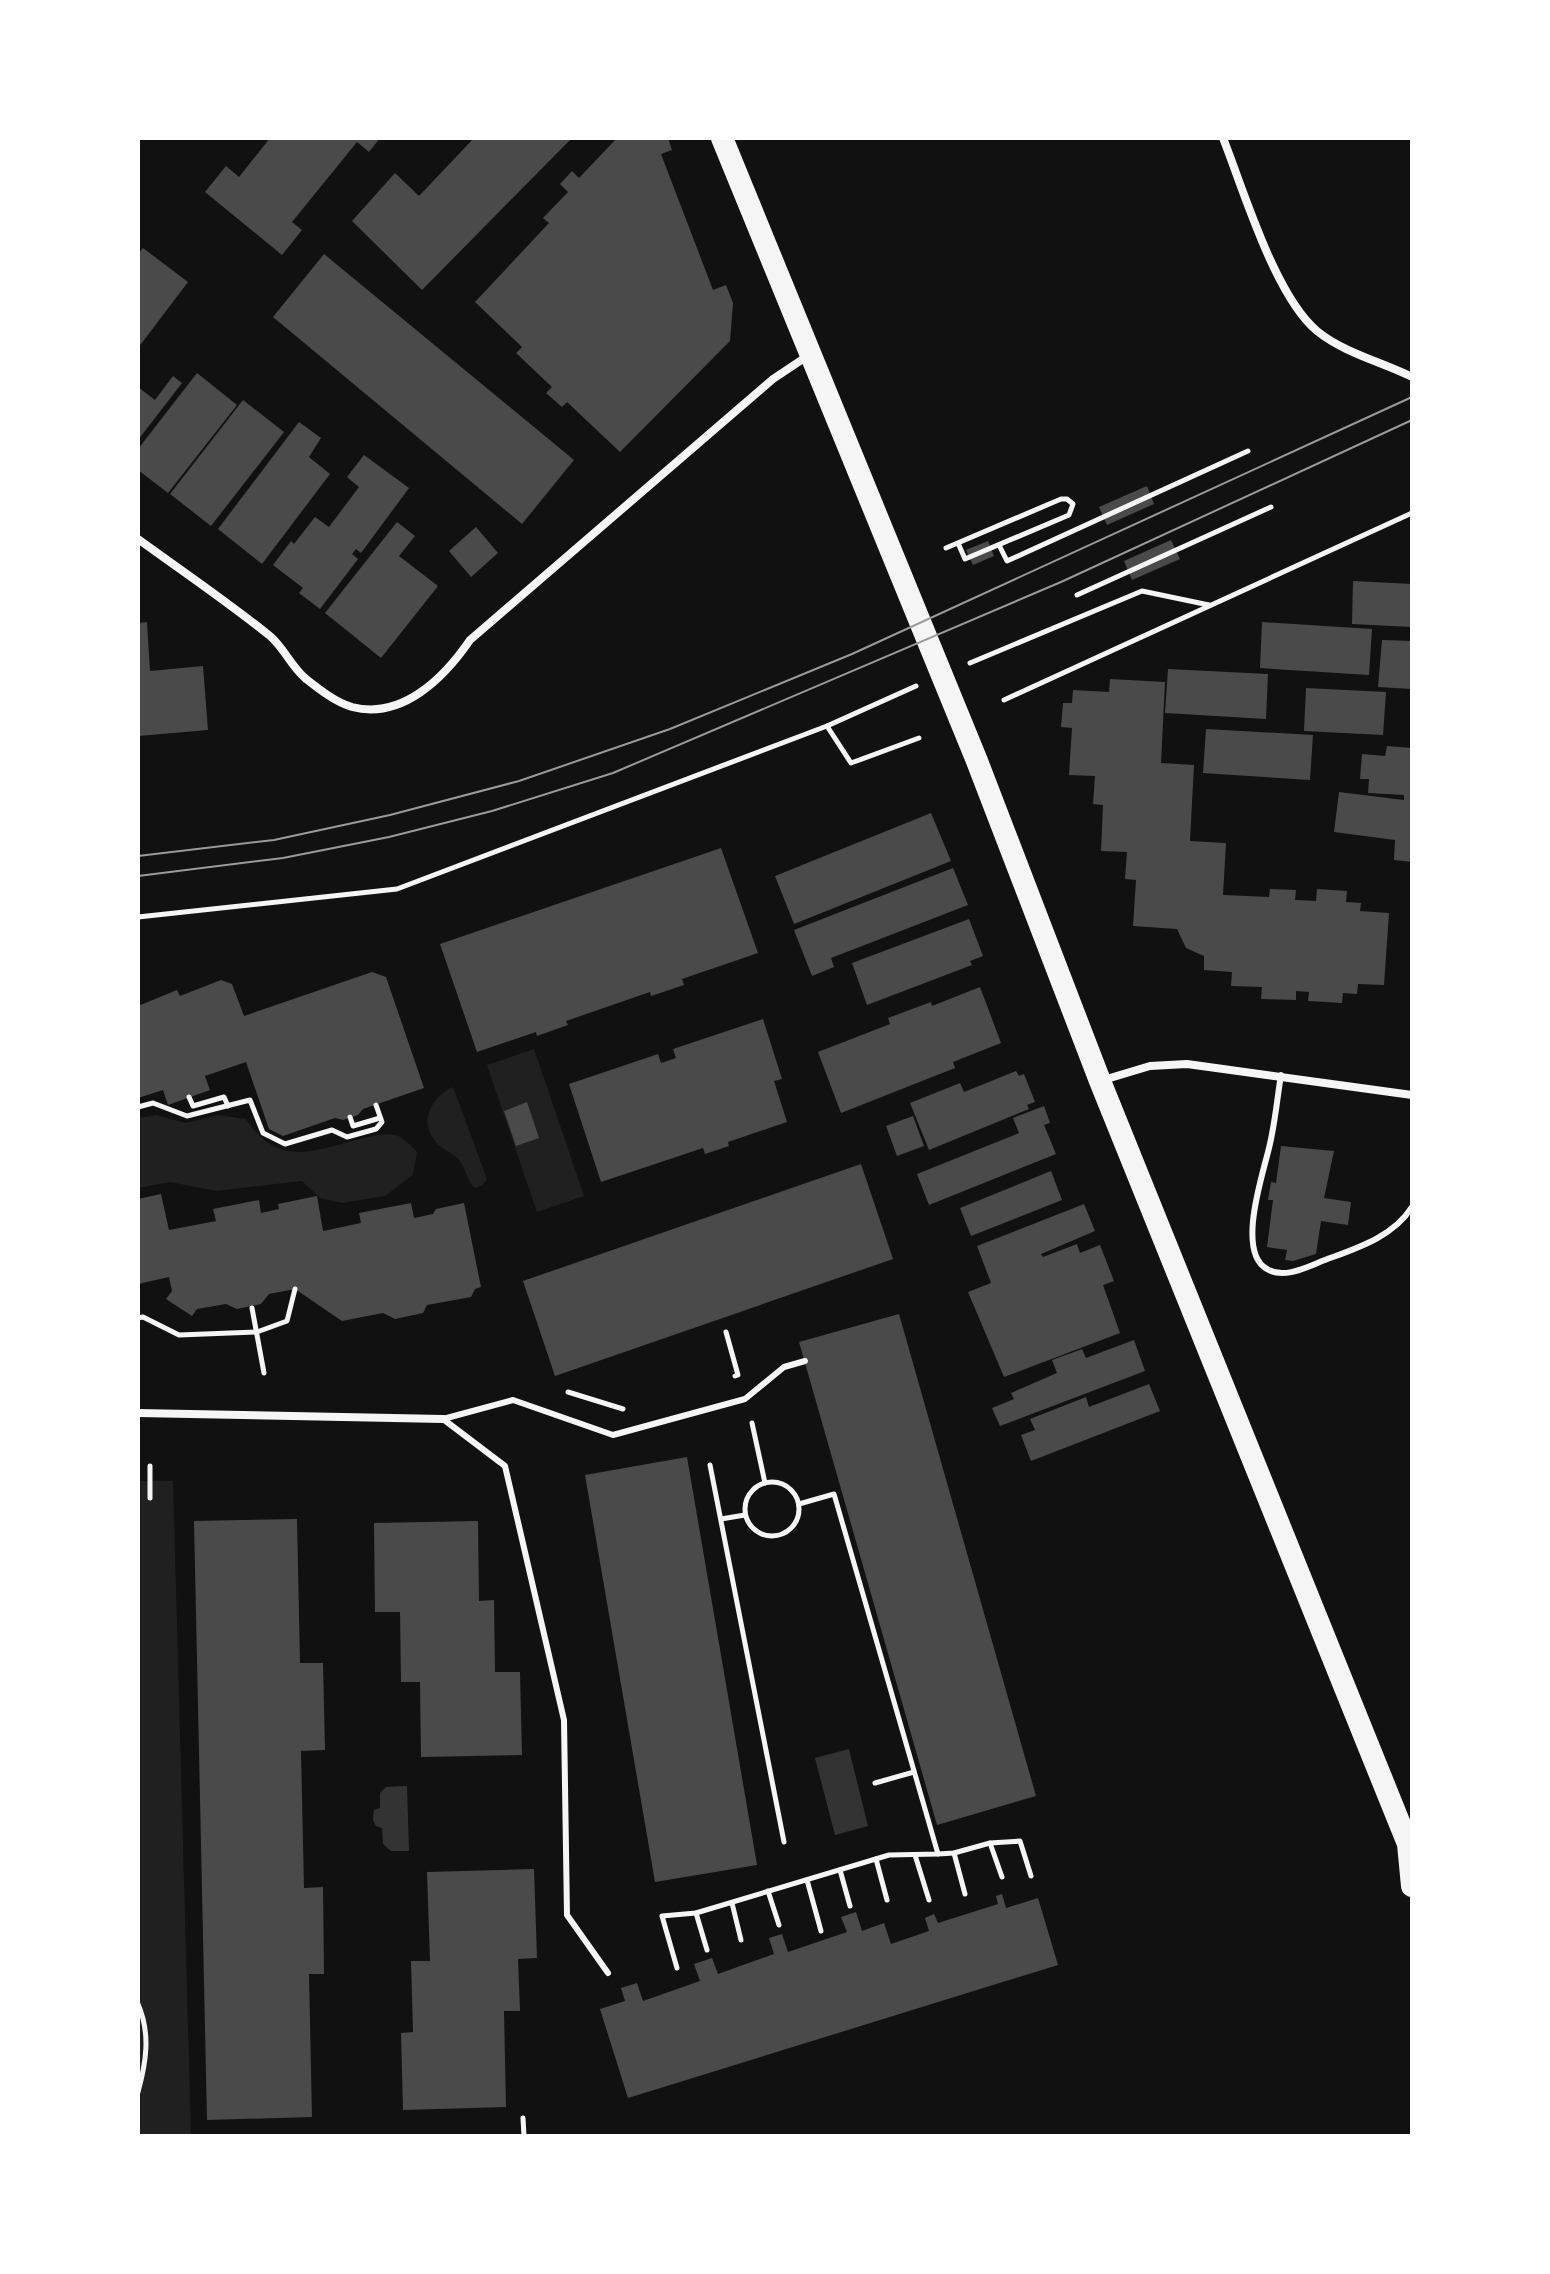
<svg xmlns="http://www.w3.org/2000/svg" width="1550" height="2274" viewBox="0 0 1550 2274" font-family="'Alegreya Sans',sans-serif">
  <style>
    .green { fill: #202020 }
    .water { fill: #333 }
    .building { fill: #4a4a4a }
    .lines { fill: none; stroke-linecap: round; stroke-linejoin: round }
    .path { stroke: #f5f5f5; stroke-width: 5 }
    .service { stroke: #f5f5f5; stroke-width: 6 }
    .minor { stroke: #f5f5f5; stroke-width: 8 }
    .trunk { stroke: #f5f5f5; stroke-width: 22 }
    .tram { stroke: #9a9a9a; stroke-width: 2 }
  </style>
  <rect width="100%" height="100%" fill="#111"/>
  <g class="green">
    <path d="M534 1049 584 1196 537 1212 487 1065Z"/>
    <path d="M453 1087 487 1179 483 1185 475 1188C466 1181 467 1170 460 1161 455 1154 447 1152 440 1146 417 1126 429 1098 453 1087Z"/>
    <path d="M156 1115 186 1123 218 1115 246 1119C279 1169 313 1150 361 1139 373 1136 386 1132 398 1136 405 1139 412 1147 417 1152L413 1175 385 1196 342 1203 320 1198 302 1181 216 1191 170 1182 138 1188V1118Z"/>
    <path d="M138 1481H173L191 2136H138Z"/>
  </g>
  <g class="water">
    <path d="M849 1749 868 1826 835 1835 815 1758Z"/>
    <path d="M407 1786 409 1851H391L383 1844 382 1828 376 1826 373 1820 374 1810 380 1808V1793L386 1787Z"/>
  </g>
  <g class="building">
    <path d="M270 138H380L369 152 357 142 292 222 302 230 282 255 205 192 226 166 239 177Z"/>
    <path d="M474 138H572L422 290 352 221 395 173 419 196Z"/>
    <path d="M617 138H668L672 150 661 154 713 290 726 285 733 303 730 341 620 452 567 402 562 407 546 393 552 387 516 353 522 347 475 302 549 223 543 218 568 192 560 184 572 171 579 178Z"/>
    <path d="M143 248 188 282 138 348V254Z"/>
    <path d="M324 254 574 460 522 524 273 317Z"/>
    <path d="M197 373 237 405 168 493 138 470V449Z"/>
    <path d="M173 376 182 383 138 440V387L155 400Z"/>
    <path d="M243 400 284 432 211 526 170 494Z"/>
    <path d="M299 422 321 438 309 457 330 474 262 564 218 529Z"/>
    <path d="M364 455 409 488 361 553 356 549 352 554 358 559 320 609 299 593 303 588 273 565 291 541 294 544 315 517 329 527 359 487 347 477Z"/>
    <path d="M1147 486 1154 504 1107 525 1099 507Z"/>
    <path d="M397 522 415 536 399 556 438 586 381 658 325 613Z"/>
    <path d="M476 527 498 553 471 577 449 551Z"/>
    <path d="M1171 540 1180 559 1132 580 1124 561Z"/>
    <path d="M988 541 994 556 973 565 966 550Z"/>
    <path d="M1353 581 1412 584V627L1352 624Z"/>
    <path d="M147 622 150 671 203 666 208 730 138 736V623Z"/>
    <path d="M1262 622 1372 629 1369 675 1260 668Z"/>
    <path d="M1382 640 1412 641V689L1378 687Z"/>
    <path d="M1168 669 1268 674 1266 719 1165 713Z"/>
    <path d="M1110 679 1165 682 1161 763 1194 765 1190 841 1226 843 1223 895 1269 897 1270 889 1296 890 1295 900 1316 901 1317 889 1347 891 1346 902 1361 903 1360 911 1389 913 1384 985 1358 984 1357 994 1343 993 1342 1003 1308 1001 1309 992 1296 991V1000L1261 999 1262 987 1231 986 1232 972 1204 970V956L1186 948 1177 929 1133 926 1136 880 1125 879 1127 852 1101 851 1103 805 1093 804 1095 776 1069 775 1072 728 1061 727 1063 703H1072L1073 690 1109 692Z"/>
    <path d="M1306 688 1386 692 1383 735 1304 731Z"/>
    <path d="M1206 729 1313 735 1310 780 1203 773Z"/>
    <path d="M1387 746 1412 748V862L1394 860 1395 840 1334 832 1339 792 1404 800V795L1368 793 1369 779H1360L1362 754 1385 756Z"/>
    <path d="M931 813 951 861 794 924 775 876Z"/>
    <path d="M721 848 758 953 682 979 684 985 651 996 650 992 566 1021 568 1025 537 1036 536 1032 477 1052 440 944Z"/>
    <path d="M953 868 968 905 831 958 834 967 812 976 794 930Z"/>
    <path d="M969 919 983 956 970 961 972 965 867 1005 852 963Z"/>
    <path d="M372 972 386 977 424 1088 363 1109 358 1115 343 1120 335 1118 283 1136 269 1129 246 1062 205 1076 210 1090 168 1105 163 1090 138 1098V1006L177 990 180 996 221 980 232 984 244 1016Z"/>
    <path d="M980 987 1001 1043 953 1062 955 1068 841 1113 818 1052 890 1024 888 1018 931 1002 932 1006Z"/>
    <path d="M763 1019 782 1079 774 1081 787 1122 728 1142 729 1146 705 1154 703 1148 601 1182 569 1084 658 1054 661 1063 676 1058 673 1049Z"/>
    <path d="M1016 1071 1019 1076 1024 1074 1035 1102 1027 1105 1029 1109 929 1150 910 1103 960 1083 964 1092Z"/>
    <path d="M527 1102 539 1138 516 1146 504 1111Z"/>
    <path d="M1044 1106 1050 1123 1044 1125 1056 1154 929 1205 917 1174 1019 1133 1013 1118Z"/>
    <path d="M913 1116 924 1146 897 1156 886 1126Z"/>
    <path d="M1281 1146 1334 1151 1324 1198 1351 1202 1348 1225 1321 1221 1316 1254 1293 1261 1285 1260 1287 1250 1267 1247 1273 1200H1268L1271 1182 1276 1183Z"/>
    <path d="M861 1164 893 1259 555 1376 523 1281Z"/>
    <path d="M1051 1171 1062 1200 971 1236 960 1208Z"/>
    <path d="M161 1194 169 1230 216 1221 213 1209 259 1200 261 1213 279 1209 278 1204 317 1196 323 1231 361 1223 359 1213 411 1203 414 1218 433 1214 436 1209 464 1203 481 1287 475 1289 471 1297 427 1305 423 1313 395 1319 383 1313 342 1321 295 1289 269 1294 261 1304 237 1309 226 1304 197 1309 192 1316 166 1299 172 1291 169 1277 138 1284V1199Z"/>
    <path d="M1084 1204 1095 1231 1041 1254 1043 1257 1077 1244 1080 1253 1100 1245 1114 1281 1103 1285 1120 1333 1004 1377 968 1292 991 1283 977 1246Z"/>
    <path d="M899 1314 1036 1796 937 1825 799 1342Z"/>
    <path d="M1134 1340 1145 1371 1000 1426 992 1408 1014 1399 1011 1393 1057 1373 1052 1360 1082 1349 1086 1358Z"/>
    <path d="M1149 1384 1160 1411 1031 1461 1021 1435 1035 1430 1030 1419 1086 1397 1089 1407Z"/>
    <path d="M687 1457 757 1865 655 1882 585 1475Z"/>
    <path d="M297 1519 300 1663H323L325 1750 301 1751 304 1888 323 1887 324 1974H309L312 2117 207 2120 194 1521Z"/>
    <path d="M478 1521 479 1601 494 1600 495 1672H520L522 1755 421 1757 420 1682H401L400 1612H375L374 1523Z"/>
    <path d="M534 1869 537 1958 518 1959 520 2011H504L506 2107 403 2110 401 2033 413 2032 411 1961H430L427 1872Z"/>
    <path d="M1002 1894 1006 1908 1038 1898 1058 1965 628 2098 600 2009 625 2001 621 1988 637 1983 643 2001 700 1981 694 1964 712 1958 718 1974 774 1954 769 1938 782 1934 788 1952 847 1932 841 1917 856 1912 862 1931 884 1923 891 1944 929 1931 925 1918 934 1914 938 1923 998 1904 996 1896Z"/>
  </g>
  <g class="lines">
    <g class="path">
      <path d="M999 545 1007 561 1248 451"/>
      <path d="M946 548 1061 499H1067L1073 504 1069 515 965 559 958 543"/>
      <path d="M1077 595 1271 507"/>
      <path d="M970 663 1142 591 1209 605"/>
      <path d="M1004 700 1412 513"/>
      <path d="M827 726 851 763 919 738"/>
      <path d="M138 917 397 889 827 726 916 686"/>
      <path d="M189 1097 193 1106 224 1097 228 1106"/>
      <path d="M138 1107 153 1103 187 1116 250 1100 263 1133 285 1144 332 1130 347 1137 376 1129 382 1122 376 1105"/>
      <path d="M350 1117 353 1126 380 1118"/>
      <path d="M252 1308 264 1373"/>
      <path d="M138 1318 143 1317 179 1335 257 1332 287 1321 295 1289"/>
      <path d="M726 1332 738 1375 735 1376"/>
      <path d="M568 1392 623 1409"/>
      <path d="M752 1423 765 1483"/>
      <path d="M710 1465 784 1842"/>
      <path d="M150 1466V1498"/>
      <circle cx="772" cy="1509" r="27"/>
      <path d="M721 1519 745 1515"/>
      <path d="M875 1783 914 1772"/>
      <path d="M990 1843 1002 1877"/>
      <path d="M954 1853 965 1894"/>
      <path d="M938 1854 954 1853 990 1843 1020 1841 1031 1876"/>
      <path d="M915 1855 929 1900"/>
      <path d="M876 1859 887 1900"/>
      <path d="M840 1870 850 1906"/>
      <path d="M807 1880 821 1931"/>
      <path d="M768 1891 779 1925"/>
      <path d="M732 1903 741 1940"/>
      <path d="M696 1913 707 1950"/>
      <path d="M677 1968 662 1916 696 1913 889 1855 938 1854 834 1494 799 1504"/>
      <path d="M138 2004C151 2034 146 2063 138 2092"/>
      <path d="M523 2118 524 2136"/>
    </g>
    <g class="service">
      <path d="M1281 1075C1277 1099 1275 1124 1269 1148 1263 1174 1236 1252 1267 1269 1284 1280 1309 1266 1325 1260 1357 1248 1393 1237 1412 1207"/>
      <path d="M443 1419 505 1466 564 1720 567 1915 608 1973"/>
      <path d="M443 1419 513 1400 613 1435 745 1399 784 1367 805 1361"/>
    </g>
    <g class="minor">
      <path d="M1223 138C1244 191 1275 296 1317 331 1344 353 1382 362 1412 377"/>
      <path d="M138 539C182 571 228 602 270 636 284 648 291 666 305 678 319 689 335 702 352 707 402 720 444 678 470 640L773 379 809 355"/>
      <path d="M1100 1081 1150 1066 1187 1064 1412 1095"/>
      <path d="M138 1413 443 1419"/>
    </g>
    <path class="trunk" d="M722 138 977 761 1100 1081 1408 1844 1412 1886"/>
    <g class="tram">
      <path d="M138 856 274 840 390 815 519 781 670 729 852 654 1412 397"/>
      <path d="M138 876 283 858 389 837 492 811 613 773 1061 582 1412 420"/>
    </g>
  </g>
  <rect width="1550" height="2274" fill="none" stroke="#ffffff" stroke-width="280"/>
</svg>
